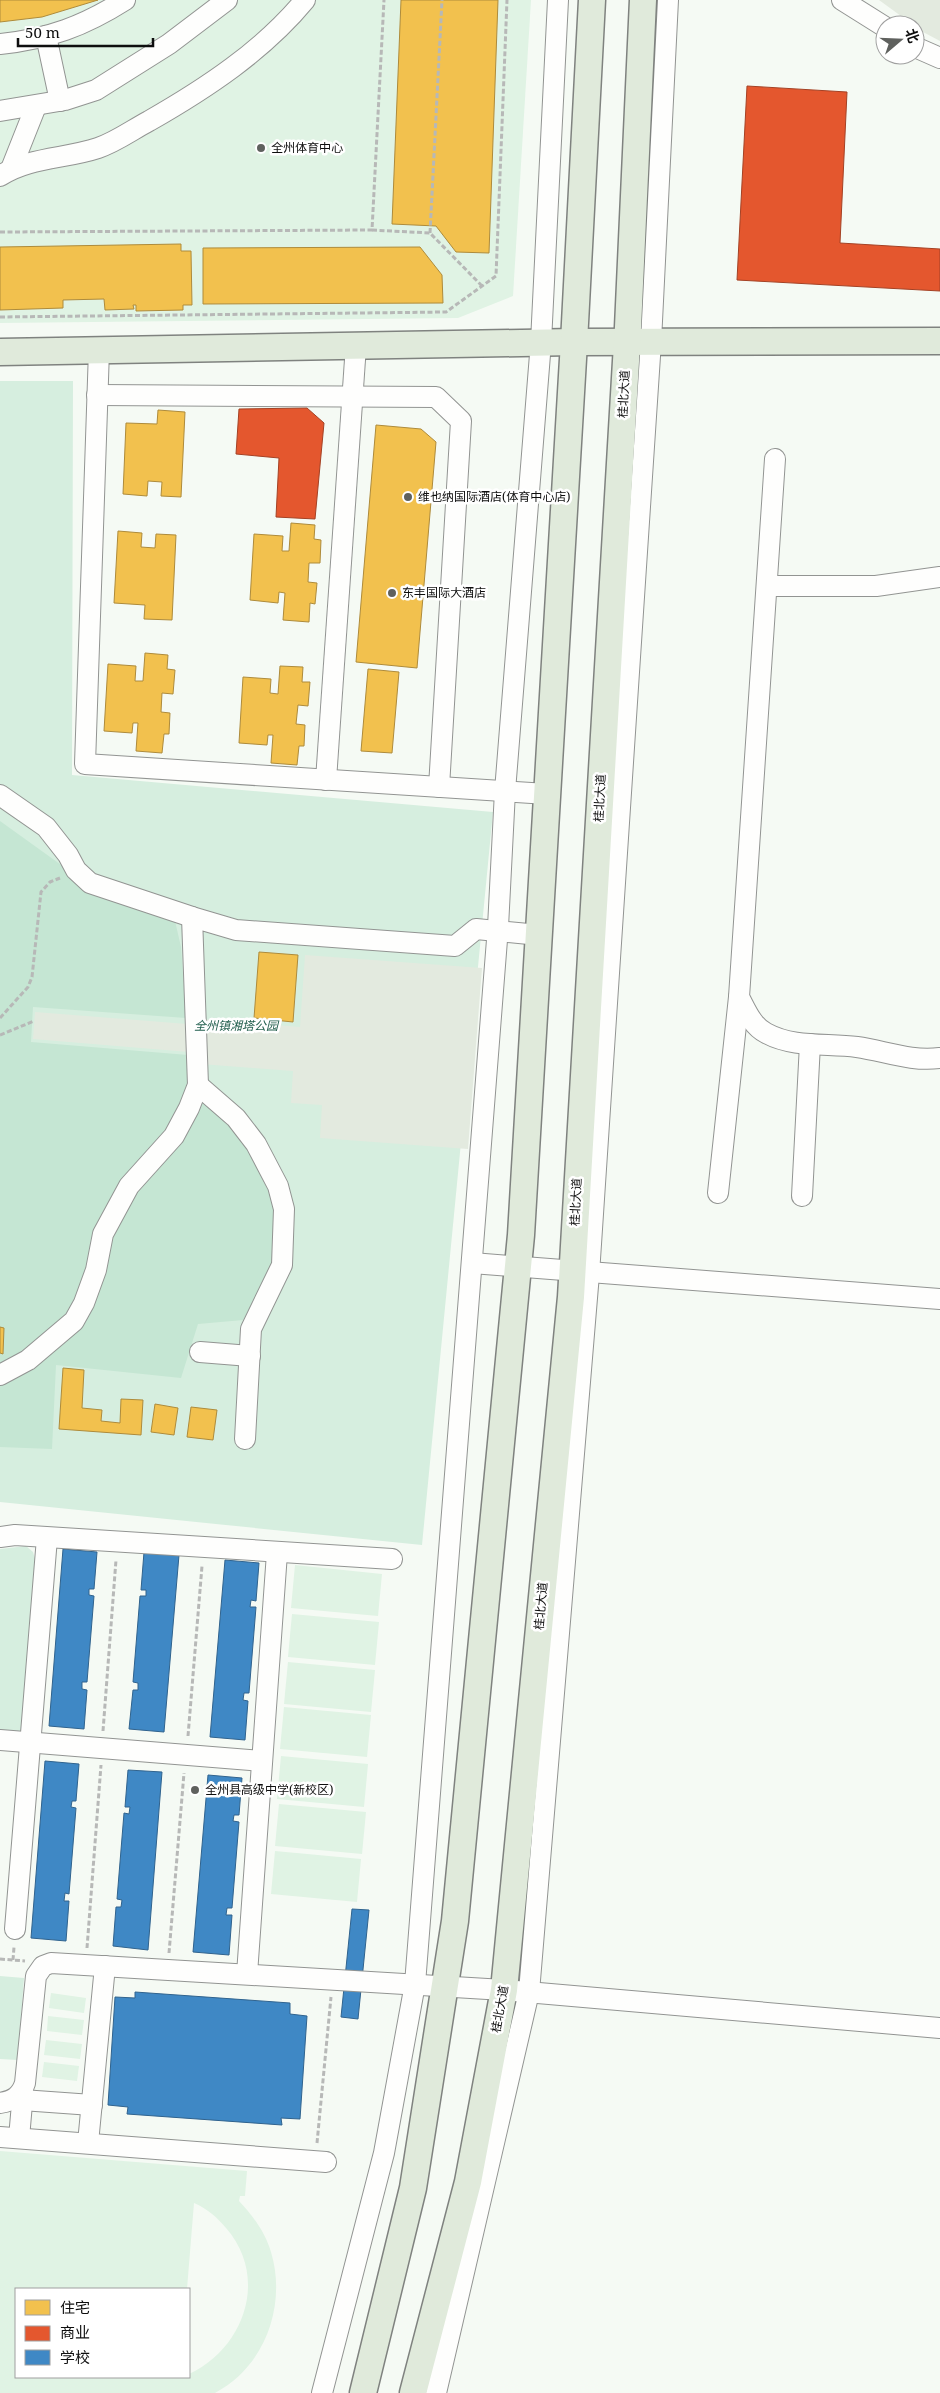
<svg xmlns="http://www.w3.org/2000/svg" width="940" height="2393" viewBox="0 0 940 2393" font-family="'Noto Serif','Noto Sans SC',serif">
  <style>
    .green { fill: #d6eedf }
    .forest { fill: #c5e6d3 }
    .pitch { fill: #e0f3e4; fill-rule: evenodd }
    .plaza { fill: #e3eadf }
    .homes { fill: #f2c14e; stroke: #ae8b3b }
    .shops { fill: #e4572e; stroke: #a44124 }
    .schools { fill: #3f88c5; stroke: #30638e }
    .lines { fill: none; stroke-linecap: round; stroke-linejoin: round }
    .minor-casing { stroke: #929492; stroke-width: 22 }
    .major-casing { stroke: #7f827f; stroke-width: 29 }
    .path { stroke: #b7b8b7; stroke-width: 3; stroke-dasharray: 5 2.5; stroke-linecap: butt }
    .minor { stroke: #fefefd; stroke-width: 20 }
    .major { stroke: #e0eadb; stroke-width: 26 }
    .poi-dot { fill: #5f615e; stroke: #fff; stroke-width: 2 }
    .labels { text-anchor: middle; stroke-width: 5; stroke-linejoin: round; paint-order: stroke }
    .poi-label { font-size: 12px; fill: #0e0e0e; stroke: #fff; text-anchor: start }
    .street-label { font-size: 12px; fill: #0e0e0e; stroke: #fff }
    .park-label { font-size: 12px; font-style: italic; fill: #24604f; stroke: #fff }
  </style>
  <rect width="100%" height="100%" fill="#f5faf4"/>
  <g class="green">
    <path d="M0 381H73L72 775 493 812 422 1545 0 1502Z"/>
    <path d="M26 1546 33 1552 36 1562 23 1732 0 1733V1549Z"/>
    <path d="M0 1976 24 1978 18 2060 0 2059Z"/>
  </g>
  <path class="forest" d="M0 821 64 867 175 921 181 947 186 1018 33 1007 31 1042 188 1055 268 1182 278 1221 276 1252 266 1279 243 1320 198 1324 181 1378 56 1365 52 1449 0 1447Z"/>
  <g class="pitch">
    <path d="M0 0H531L513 296 458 318 0 323Z"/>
    <path d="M295 1565 382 1574 378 1616 291 1608Z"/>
    <path d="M292 1614 379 1622 375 1665 288 1657Z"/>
    <path d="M288 1662 375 1670 371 1712 284 1704Z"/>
    <path d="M284 1707 371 1715 367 1757 280 1749Z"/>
    <path d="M281 1756 368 1764 364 1807 277 1799Z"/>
    <path d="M279 1804 366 1812 362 1854 275 1846Z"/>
    <path d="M275 1851 361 1859 357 1902 271 1894Z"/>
    <path d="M51 1993 86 1998 84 2013 49 2008Z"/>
    <path d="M48 2016 84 2020 82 2035 47 2031Z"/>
    <path d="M46 2040 82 2044 80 2059 44 2055Z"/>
    <path d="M44 2062 79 2066 77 2081 42 2077Z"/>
    <path d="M0 2151 247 2171 245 2196H240L239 2201C253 2216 265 2232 271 2252 287 2305 265 2367 215 2393H0ZM194 2203C206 2208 217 2217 226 2228 269 2277 245 2348 189 2374V2377H16V2289H187Z"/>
  </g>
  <g class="plaza">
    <path d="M879 0H940V41L923 32Z"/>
    <path d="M305 955 482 968 468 1149 320 1138 322 1105 291 1103 293 1071 201 1064V1053L33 1039 35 1012 200 1025 201 1019 300 1027Z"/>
  </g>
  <g class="homes">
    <path d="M0 0H98L42 17 0 22Z"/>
    <path d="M401 0H498L489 253 456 252 436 226 392 224Z"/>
    <path d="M181 244V251H191L192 305H183V310L136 311V305H133L134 309 105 310 104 299 63 300V308L0 310V247Z"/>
    <path d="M420 247 442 275 443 303 203 304V248Z"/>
    <path d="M158 410 185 412 181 497 161 496 162 482 148 481 147 496 123 494 126 423 157 424Z"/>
    <path d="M376 425 421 429 436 442 417 668 356 662Z"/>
    <path d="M291 523 315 525 314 539 321 540 320 563H309L308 582 317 583 315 604 310 603 309 622 283 620 285 593 279 592 278 603 250 600 254 534 283 536 282 551H289Z"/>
    <path d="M118 531 142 533 141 547 155 548 156 534 176 535 172 620 144 619 145 605 114 603Z"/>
    <path d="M145 653 168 655 167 669 175 670 173 694 162 693 161 712 170 713 169 734H164L162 753 136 751 138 723H133L132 733 104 731 108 664 136 666 135 681H143Z"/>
    <path d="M280 666 303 667 302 682H310L308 706 298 705 296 724 305 725 304 746H299L297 765 271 763 273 735H268L267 745 239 743 243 677 271 679 270 693 278 694Z"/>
    <path d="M368 669 399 672 392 753 361 751Z"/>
    <path d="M259 952 298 955 293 1022 254 1018Z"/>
    <path d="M0 1327 4 1328 3 1354 0 1353Z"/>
    <path d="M63 1368 84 1370 82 1408 102 1410 101 1421 120 1423 121 1399 143 1400 141 1435 59 1429Z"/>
    <path d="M155 1404 178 1408 174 1435 151 1432Z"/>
    <path d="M191 1407 217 1410 213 1440 187 1437Z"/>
  </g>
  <g class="shops">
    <path d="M747 86 847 92 840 243 940 249V291L737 280Z"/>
    <path d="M307 408 324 423 315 519 276 517 279 458 236 454 239 409Z"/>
  </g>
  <g class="schools">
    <path d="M63 1549 97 1552 94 1589H89V1595L94 1596 87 1682H82V1689L87 1690 84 1729 49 1726Z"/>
    <path d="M144 1552 179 1555 164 1732 129 1729 133 1690H138V1683L133 1682 140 1596H146V1590H141Z"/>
    <path d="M225 1560 259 1563 256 1601 251 1600 250 1607H256L249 1693H244L243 1700 248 1701 245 1740 210 1737Z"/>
    <path d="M45 1761 79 1764 76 1801H72L71 1807 76 1808 69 1894 65 1893 64 1901H69L66 1941 31 1938Z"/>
    <path d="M128 1770 162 1772 148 1950 113 1946 116 1907H121L122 1900 117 1899 124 1813 129 1814 130 1807H125Z"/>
    <path d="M208 1775 242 1778 239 1815H234L233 1821 239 1822 232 1908H227L226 1915H232L229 1955 193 1952Z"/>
    <path d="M352 1909 369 1910 358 2019 341 2017Z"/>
    <path d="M135 1992 290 2003V2014L307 2016 300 2119 281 2118 282 2125 127 2114 128 2107 108 2105 115 1997 135 1998Z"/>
  </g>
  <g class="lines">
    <defs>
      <g id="minor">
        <path d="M842 0 885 27"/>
        <path d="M46 36 60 101"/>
        <path d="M0 44C49 39 84 26 125 0"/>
        <path d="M915 47 940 58"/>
        <path d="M0 111 65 100 96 90 169 44 227 0"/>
        <path d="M11 169 36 106"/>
        <path d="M0 176C29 157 65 159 98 148 116 142 132 130 149 121 205 89 263 51 305 0"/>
        <path d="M99 350 85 764 547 794"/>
        <path d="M97 395 436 397 461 421 439 787"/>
        <path d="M775 459 739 997C746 1010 752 1026 766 1033 793 1048 827 1043 857 1047 885 1051 911 1062 940 1058"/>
        <path d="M767 586H876L940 577"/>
        <path d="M326 780 356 345"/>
        <path d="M0 795 46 827 68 855 76 870 90 883 192 917"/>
        <path d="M198 1085 236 1118 256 1144 278 1186 284 1209 282 1265 251 1329 245 1439"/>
        <path d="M718 1193 739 997"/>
        <path d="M802 1196 810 1044"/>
        <path d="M472 1263 940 1299"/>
        <path d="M200 1352 250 1356"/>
        <path d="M0 1375 28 1360 74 1321 84 1303 96 1270 103 1234 129 1186 174 1136 189 1108 198 1085 192 917 236 930 455 946 476 929 539 935"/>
        <path d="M0 1537 15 1535 392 1559"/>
        <path d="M0 1740 262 1761"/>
        <path d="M15 1929 47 1538"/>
        <path d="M247 1974 277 1553"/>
        <path d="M22 2100 92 2105"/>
        <path d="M0 2103C13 2101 21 2096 25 2083L36 1976 43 1966 51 1963 504 1990 940 2028"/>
        <path d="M0 2137 326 2162"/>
        <path d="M19 2138 23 2092"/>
        <path d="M88 2143 105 1966"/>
        <path d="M322 2393 384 2153 415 1984 498 927 505 791 541 342 558 0"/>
        <path d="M436 2393 529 1992 589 1274 651 341 668 0"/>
      </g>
      <g id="major">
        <path d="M0 352 574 342 940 341"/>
        <path d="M363 2393 413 2188 455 1921 521 1235 574 342 592 0"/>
        <path d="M413 2393 468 2182 504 1990 571 1297 628 327 643 0"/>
      </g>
    </defs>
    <use href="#minor" class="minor-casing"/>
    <use href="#major" class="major-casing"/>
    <g class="path">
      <path d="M372 230 430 233 482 286"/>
      <path d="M0 232 372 230 384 0"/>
      <path d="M430 233 442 0"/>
      <path d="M0 317 446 312 496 276 507 0"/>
      <path d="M0 1018 28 987 32 977 41 892 50 882 60 878"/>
      <path d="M0 1035 34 1021"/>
      <path d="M103 1731 116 1560"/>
      <path d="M188 1736 202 1566"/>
      <path d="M87 1948 101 1765"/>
      <path d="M169 1953 184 1773"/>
      <path d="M0 1959 25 1961"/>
      <path d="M13 1960 14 1947"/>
      <path d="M317 2143 331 1997"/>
    </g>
    <use href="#minor" class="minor"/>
    <use href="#major" class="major"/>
  </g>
  <g class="poi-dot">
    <circle cx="261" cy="148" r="5"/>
    <circle cx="408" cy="497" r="5"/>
    <circle cx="392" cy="593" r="5"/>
    <circle cx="195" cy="1790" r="5"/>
  </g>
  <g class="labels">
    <g class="poi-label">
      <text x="271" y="152">全州体育中心</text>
      <text x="418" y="501">维也纳国际酒店(体育中心店)</text>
      <text x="402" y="597">东丰国际大酒店</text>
      <text x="205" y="1794">全州县高级中学(新校区)</text>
    </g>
    <g class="street-label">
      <text transform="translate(624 394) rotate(-87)" y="4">桂北大道</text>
      <text transform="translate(600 798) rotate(-87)" y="4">桂北大道</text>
      <text transform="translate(576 1202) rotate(-87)" y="4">桂北大道</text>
      <text transform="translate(541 1606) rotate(-85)" y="4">桂北大道</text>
      <text transform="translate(500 2009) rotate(-80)" y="4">桂北大道</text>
    </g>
    <g class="park-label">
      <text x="236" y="1030">全州镇湘塔公园</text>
    </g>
  </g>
  <rect x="15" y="2288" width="175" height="90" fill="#ffffff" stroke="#9f9f9f"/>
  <rect x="25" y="2300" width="25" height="15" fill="#f2c14e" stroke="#9f9f9f"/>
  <text x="60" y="2313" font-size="15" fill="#0e0e0e">住宅</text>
  <rect x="25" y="2326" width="25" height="15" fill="#e4572e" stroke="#9f9f9f"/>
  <text x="60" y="2338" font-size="15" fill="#0e0e0e">商业</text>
  <rect x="25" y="2350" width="25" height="15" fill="#3f88c5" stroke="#9f9f9f"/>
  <text x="60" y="2363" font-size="15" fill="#0e0e0e">学校</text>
  <g transform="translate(900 40) rotate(71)"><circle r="24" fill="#ffffff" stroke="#9f9f9f"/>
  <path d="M0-4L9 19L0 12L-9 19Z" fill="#5f615e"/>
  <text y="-8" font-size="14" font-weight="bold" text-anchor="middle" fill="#0e0e0e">北</text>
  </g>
  <path d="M18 38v8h135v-8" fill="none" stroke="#0e0e0e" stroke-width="2.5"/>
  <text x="25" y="38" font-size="15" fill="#0e0e0e" stroke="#ffffff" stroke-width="4" paint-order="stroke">50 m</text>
</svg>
